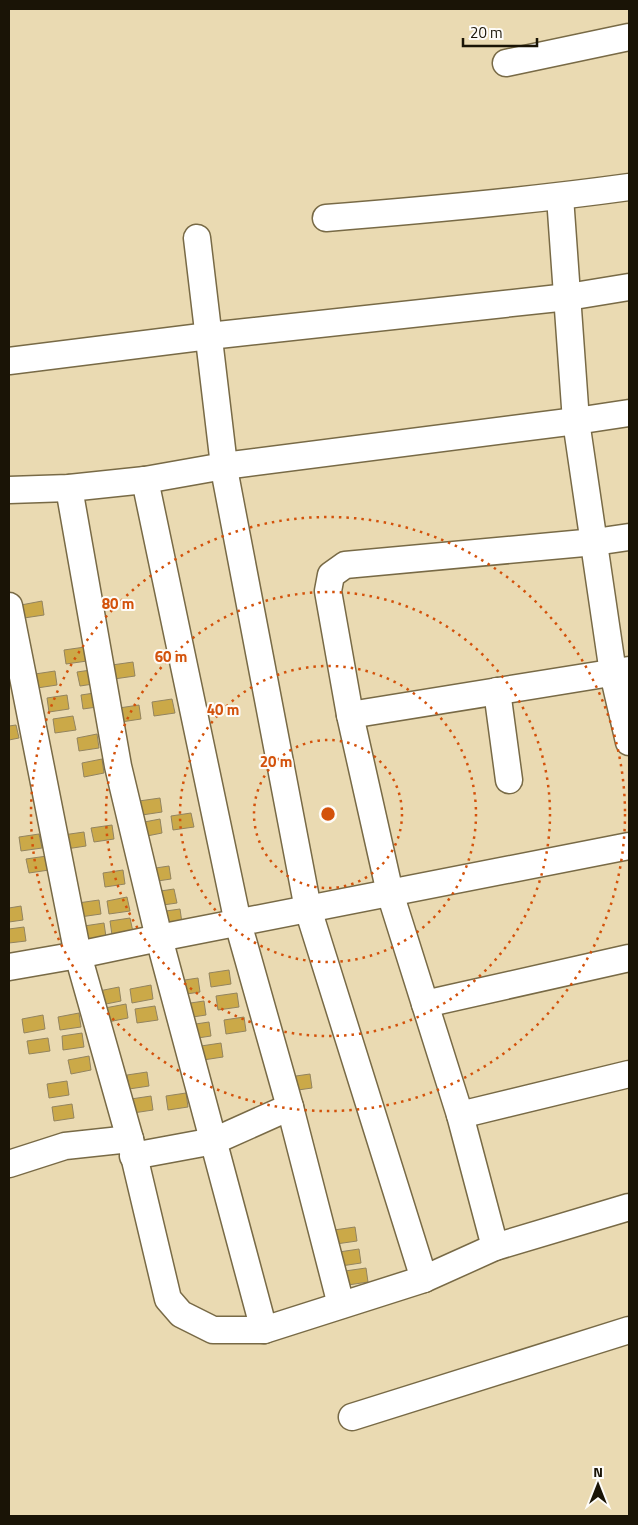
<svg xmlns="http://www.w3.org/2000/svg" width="638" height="1525" viewBox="0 0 638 1525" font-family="'Titillium Web',sans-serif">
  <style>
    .building { fill: #cba948; stroke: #93845f }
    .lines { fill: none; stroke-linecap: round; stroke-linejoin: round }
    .minor-casing { stroke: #786a46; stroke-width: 29 }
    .minor { stroke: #fff; stroke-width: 26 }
    .ring { fill: none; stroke: #d3520b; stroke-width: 2.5; stroke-dasharray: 2.5 5 }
    .centre { fill: #d3520b; stroke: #fefcf8; stroke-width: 2.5 }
    .ring-label { font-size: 15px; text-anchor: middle; font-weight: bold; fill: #d3520b; stroke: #fefcf8; stroke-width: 4; stroke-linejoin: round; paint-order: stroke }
  </style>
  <rect width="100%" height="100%" fill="#eadab2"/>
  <g class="building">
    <path d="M42 601 44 615 24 618 21 605Z"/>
    <path d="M85 647 87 661 66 664 64 650Z"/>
    <path d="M133 662 135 676 114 679 112 665Z"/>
    <path d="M98 669 100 683 80 686 77 672Z"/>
    <path d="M55 671 57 685 37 688 35 674Z"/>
    <path d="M101 692 104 706 83 709 81 695Z"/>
    <path d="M67 695 69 709 49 712 47 698Z"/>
    <path d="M172 699 175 713 154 716 152 702Z"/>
    <path d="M139 705 141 719 121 722 119 708Z"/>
    <path d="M73 716 76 730 55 733 53 719Z"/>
    <path d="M16 725 19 738 9 740V726Z"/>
    <path d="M97 734 99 748 79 751 77 738Z"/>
    <path d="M102 759 104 773 84 777 82 763Z"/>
    <path d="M160 798 162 812 142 815 139 801Z"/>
    <path d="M191 813 194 827 173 830 171 816Z"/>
    <path d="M160 819 162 833 142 837 139 823Z"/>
    <path d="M112 825 114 839 94 842 91 828Z"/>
    <path d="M84 832 86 846 66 849 63 835Z"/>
    <path d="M39 834 42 848 21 851 19 837Z"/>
    <path d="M47 856 49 870 29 873 26 859Z"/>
    <path d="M169 866 171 879 151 882 149 869Z"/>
    <path d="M123 870 125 884 105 887 103 873Z"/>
    <path d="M174 889 177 903 156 906 154 892Z"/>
    <path d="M127 897 130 911 109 914 107 901Z"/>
    <path d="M99 900 101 914 80 917 78 903Z"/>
    <path d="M21 906 23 920 9 922V908Z"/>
    <path d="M180 909 182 923 161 926 159 912Z"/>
    <path d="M130 918 133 932 112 935 110 921Z"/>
    <path d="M104 923 106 937 86 940 84 926Z"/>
    <path d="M24 927 26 941 9 943V929Z"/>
    <path d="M229 970 231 984 211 987 209 973Z"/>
    <path d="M198 978 200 992 180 995 178 981Z"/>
    <path d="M151 985 153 999 132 1003 130 989Z"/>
    <path d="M119 987 121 1001 101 1005 99 991Z"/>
    <path d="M237 993 239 1007 218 1010 216 996Z"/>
    <path d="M204 1001 206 1015 186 1018 184 1004Z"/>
    <path d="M126 1004 128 1018 108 1022 105 1008Z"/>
    <path d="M155 1006 158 1020 137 1023 135 1009Z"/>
    <path d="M79 1013 81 1027 60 1030 58 1017Z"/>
    <path d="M43 1015 45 1029 24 1033 22 1019Z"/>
    <path d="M244 1017 246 1031 226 1034 224 1020Z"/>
    <path d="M209 1022 211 1036 191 1039 189 1025Z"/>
    <path d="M82 1033 84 1047 63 1050 62 1036Z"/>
    <path d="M48 1038 50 1051 29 1054 27 1041Z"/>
    <path d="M221 1043 223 1057 203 1060 201 1046Z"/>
    <path d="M89 1056 91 1070 71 1074 68 1060Z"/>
    <path d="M147 1072 149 1086 129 1089 127 1075Z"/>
    <path d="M310 1074 312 1088 291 1091 289 1077Z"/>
    <path d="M67 1081 69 1095 49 1098 47 1084Z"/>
    <path d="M186 1093 188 1107 168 1110 166 1096Z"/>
    <path d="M151 1096 153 1110 133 1113 131 1099Z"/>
    <path d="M72 1104 74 1118 54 1121 52 1107Z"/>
    <path d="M355 1227 357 1241 336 1244 334 1230Z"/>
    <path d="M359 1249 361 1263 341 1266 339 1252Z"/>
    <path d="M366 1268 368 1282 348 1285 345 1271Z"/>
  </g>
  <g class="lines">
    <defs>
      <g id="minor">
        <path d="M506 63 629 37"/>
        <path d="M560 197 576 421 613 673 629 742"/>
        <path d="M326 218C427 210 528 201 629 187"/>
        <path d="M197 238 225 474 308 909 424 1279"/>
        <path d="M9 361 209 336 568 297 629 287"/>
        <path d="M145 480 238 923 290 1107 341 1305"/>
        <path d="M69 488 118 766 159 938 264 1330"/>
        <path d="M9 490 69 488 145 480 224 466 576 421 629 413"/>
        <path d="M9 606 78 955 130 1139 168 1299 181 1314 213 1330H264L424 1279 495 1247 629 1207"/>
        <path d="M497 691 509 780"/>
        <path d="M350 715 629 670"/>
        <path d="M9 967 78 955 159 938 629 846"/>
        <path d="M425 1004 629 958"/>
        <path d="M460 1115 629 1074"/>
        <path d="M133 1156 214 1141 290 1107"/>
        <path d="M9 1164 65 1146 130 1139"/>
        <path d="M495 1247 460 1115 390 893 350 715 328 591 331 575 345 565 595 542 629 537"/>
        <path d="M352 1417 629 1330"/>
      </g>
    </defs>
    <use href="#minor" class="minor-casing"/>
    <use href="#minor" class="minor"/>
  </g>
  <g class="ring">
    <circle cx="328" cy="814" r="74"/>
    <circle cx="328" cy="814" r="148"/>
    <circle cx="328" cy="814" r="222"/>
    <circle cx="328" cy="814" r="297"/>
  </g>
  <circle cx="328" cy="814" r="8" class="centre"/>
  <g class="ring-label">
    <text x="118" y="609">80 m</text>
    <text x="171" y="662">60 m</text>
    <text x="223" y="715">40 m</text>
    <text x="276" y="767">20 m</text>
  </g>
  <rect width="638" height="1525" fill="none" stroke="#1a1406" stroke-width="20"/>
  <g transform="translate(598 1485)" stroke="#fefcf8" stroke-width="4" paint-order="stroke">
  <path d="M0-4L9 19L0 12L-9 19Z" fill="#1a1406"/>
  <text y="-8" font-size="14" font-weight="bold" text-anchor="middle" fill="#1a1406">N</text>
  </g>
  <path d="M463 38v8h74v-8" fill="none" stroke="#1a1406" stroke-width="2.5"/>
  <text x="470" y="38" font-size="15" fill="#1a1406" stroke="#fefcf8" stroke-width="4" paint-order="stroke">20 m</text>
</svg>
